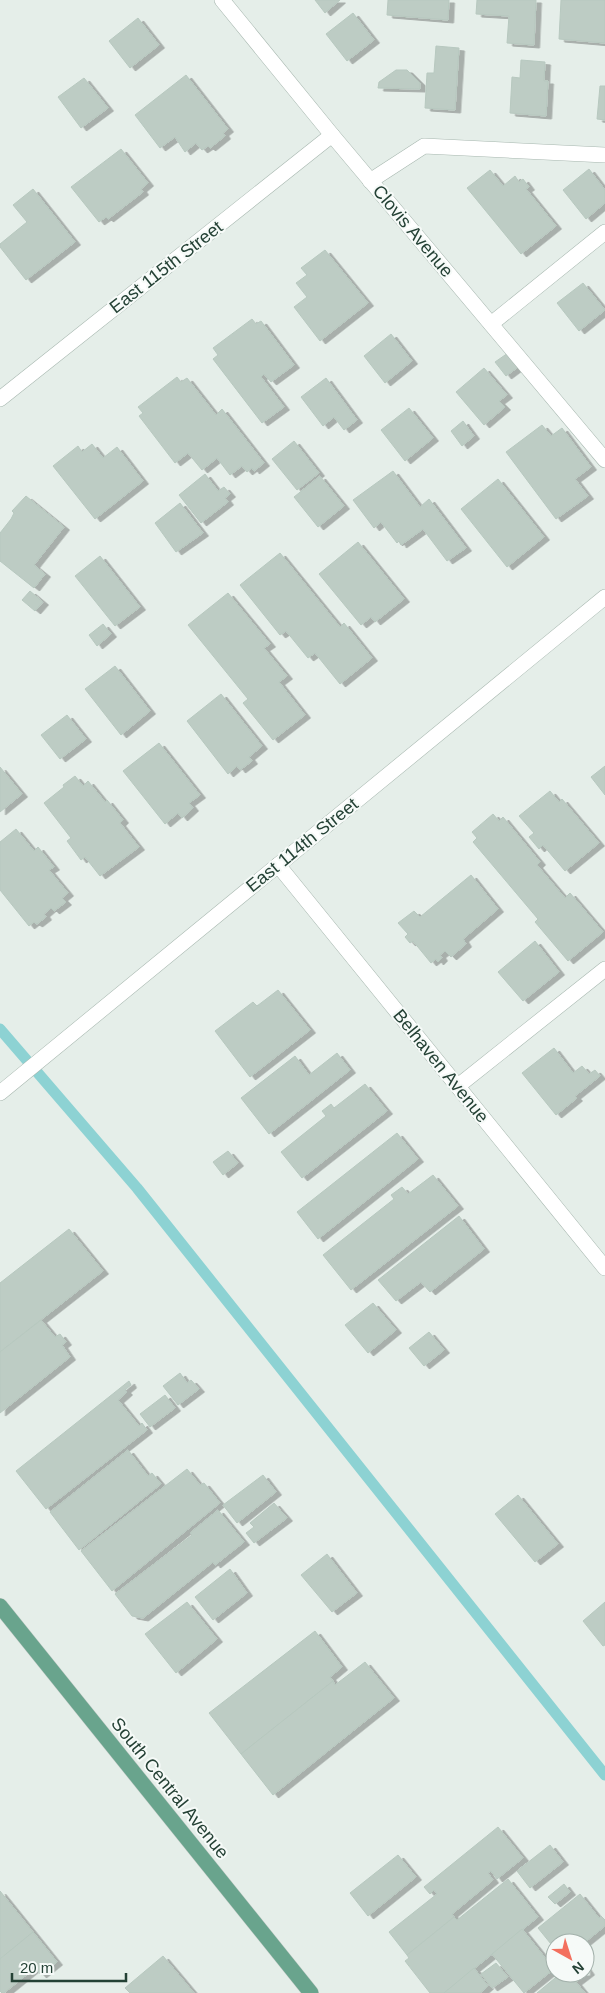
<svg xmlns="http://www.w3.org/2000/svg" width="605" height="1993" viewBox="0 0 605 1993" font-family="Arial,sans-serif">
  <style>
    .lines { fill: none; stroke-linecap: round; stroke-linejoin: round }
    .stream { stroke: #8dd2d3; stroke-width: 11 }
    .building { fill: #bdccc4; stroke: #b7c8bf; filter: url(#shadow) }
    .minor-casing { stroke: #a7b7af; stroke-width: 16 }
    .major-casing { stroke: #c2cac6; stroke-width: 16 }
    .minor { stroke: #fff; stroke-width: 15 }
    .major { stroke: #69a48d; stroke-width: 15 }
    .labels { text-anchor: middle; stroke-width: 4; stroke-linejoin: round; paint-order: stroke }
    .street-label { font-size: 18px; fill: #244135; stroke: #f6faf8 }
  </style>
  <defs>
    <filter id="shadow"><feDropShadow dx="5.5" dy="3" stdDeviation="0" flood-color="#0004"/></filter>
  </defs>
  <rect width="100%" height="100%" fill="#e5eee9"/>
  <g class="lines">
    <path class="stream" d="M0 1029 137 1188 605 1775"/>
  </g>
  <g class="building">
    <path d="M315 0H340L325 13Z"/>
    <path d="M388 0H449L448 20 387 15Z"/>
    <path d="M477 0H536L534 45 507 43 509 16 476 14Z"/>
    <path d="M561 0H605V43L559 39Z"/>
    <path d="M353 13 374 40 347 61 326 34Z"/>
    <path d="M138 18 159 45 130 68 109 41Z"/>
    <path d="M436 46 459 48 455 110 425 108 427 73H434Z"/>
    <path d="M521 60 545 62 544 81H548L546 116 510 113 512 77 520 78Z"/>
    <path d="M396 70H407L420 83V89L378 88 379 82Z"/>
    <path d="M186 75 228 129 223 133 225 136 210 148 208 146 202 150 196 143 185 152 175 137 160 148 135 115Z"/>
    <path d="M84 78 108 108 81 128 58 97Z"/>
    <path d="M600 86H605V120L597 119Z"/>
    <path d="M121 149 148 183 141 189 143 192 108 219 106 217 99 222 71 187Z"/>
    <path d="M589 169 605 190V203L586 219 563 190Z"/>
    <path d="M490 170 503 186 515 176 519 182 523 179 529 187 526 189 556 226 521 254 467 188Z"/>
    <path d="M33 189 75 242 26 280 0 247V244L27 222 13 205Z"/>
    <path d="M325 250 368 303 320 341 294 307 307 297 296 283 307 275 301 268Z"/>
    <path d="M583 283 605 310 579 331 557 303Z"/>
    <path d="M252 319 256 324 261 321 294 365 271 382 264 374 261 377 284 407 262 423 213 359 218 355 213 348Z"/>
    <path d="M391 334 412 361 385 383 364 356Z"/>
    <path d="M508 353 518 367 506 376 495 362Z"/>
    <path d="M484 368 507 395 499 401 505 407 484 425 456 392Z"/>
    <path d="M177 377 181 382 187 378 216 415 222 409 264 463 254 471 252 468 247 472 242 466 230 475 217 458 202 470 188 453 175 463 139 416 143 413 138 407Z"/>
    <path d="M326 378 357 420 344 430 334 417 323 426 301 397Z"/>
    <path d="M409 408 433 438 405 461 381 430Z"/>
    <path d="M463 421 474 436 462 446 451 431Z"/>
    <path d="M542 425 551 436 562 428 591 467 575 479 588 496 556 519 506 452Z"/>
    <path d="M294 441 319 473 297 490 272 459Z"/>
    <path d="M92 444 103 458 117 447 143 481 95 519 53 466 78 446 82 452Z"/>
    <path d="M393 471 420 507 429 499 466 548 447 561 423 529 401 545 399 541 397 543 381 522 374 528 353 500Z"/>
    <path d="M205 474 218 491 224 487 230 494 225 498 228 502 201 523 179 495Z"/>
    <path d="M320 476 344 506 318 527 294 497Z"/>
    <path d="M498 479 544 537 507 567 461 509Z"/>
    <path d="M26 496 64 527 34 565 45 574 34 588 0 561V533L11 519 14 513 12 511Z"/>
    <path d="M180 503 203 533 176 552 155 523Z"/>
    <path d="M358 542 404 599 375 622 371 617 361 625 319 574Z"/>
    <path d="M280 553 340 627 344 623 372 658 340 684 315 653 308 658 286 631 280 635 240 585Z"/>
    <path d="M100 556 140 607 115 626 75 576Z"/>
    <path d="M30 591 43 602 35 611 22 600Z"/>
    <path d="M228 593 270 644 264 648 287 676 279 682 305 715 273 740 243 703 248 699 188 625Z"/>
    <path d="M103 624 111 634 97 646 89 635Z"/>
    <path d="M115 666 150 711 121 735 85 689Z"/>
    <path d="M221 694 262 746 249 757 252 761 240 770 237 766 228 774 187 721Z"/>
    <path d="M67 715 86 739 60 759 41 735Z"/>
    <path d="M159 743 200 795 189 803 193 808 182 818 178 813 165 824 123 771Z"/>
    <path d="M605 766V795L591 777Z"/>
    <path d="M0 767 22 794 0 812Z"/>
    <path d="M75 776 83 786 88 781 105 802 107 800 123 820 120 823 139 847 100 876 85 857 81 860 67 841 71 838 44 803 64 787 63 785Z"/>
    <path d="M550 791 559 802 562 799 599 843 565 871 543 845 539 849 529 837 534 833 519 816Z"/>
    <path d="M493 814 499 821 503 817 540 862 537 865 565 898 570 893 603 932 568 961 535 922 538 919 473 842 477 838 472 832Z"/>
    <path d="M16 829 34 851 38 847 54 867 49 870 68 893 62 898 66 902 54 911 51 908 44 914 46 917 37 924 34 922 29 926 0 890V842Z"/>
    <path d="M471 875 498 909 463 939 466 944 451 957 445 951 440 955 442 958 438 962 436 959 431 963 413 941 410 943 405 937 408 934 398 923 414 911 420 917Z"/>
    <path d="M535 941 559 972 523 1001 498 972Z"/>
    <path d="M278 990 310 1030 250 1077 215 1031 253 1002 257 1006Z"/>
    <path d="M554 1048 573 1073 582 1066 589 1074 595 1070 600 1076 575 1096 577 1098 556 1115 522 1073Z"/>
    <path d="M337 1053 350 1070 269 1134 241 1098 295 1056 309 1075Z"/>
    <path d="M365 1084 387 1111 302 1178 281 1152 326 1116 322 1111 331 1104 334 1108Z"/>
    <path d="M397 1133 418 1159 318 1239 297 1212Z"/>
    <path d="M228 1151 238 1163 223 1175 213 1162Z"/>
    <path d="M433 1175 458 1206 351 1290 323 1255 394 1199 391 1195 402 1187 408 1194Z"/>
    <path d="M459 1216 484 1249 430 1292 421 1282 396 1301 378 1280Z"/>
    <path d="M69 1229 103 1271 0 1352V1283Z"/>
    <path d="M373 1303 396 1330 368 1353 345 1325Z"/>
    <path d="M41 1320 55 1337 60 1334 66 1342 62 1345 70 1357 0 1413V1352Z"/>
    <path d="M429 1332 444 1350 424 1366 409 1348Z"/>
    <path d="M180 1373 187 1383 191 1380 199 1389 178 1405 163 1386Z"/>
    <path d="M129 1381 131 1385 125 1390 127 1392 118 1400 139 1426 142 1423 147 1430 46 1509 16 1471Z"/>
    <path d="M165 1395 175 1408 150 1427 140 1414Z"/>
    <path d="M128 1450 148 1476 152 1473 161 1484 79 1550 50 1512Z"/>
    <path d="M187 1469 200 1485 204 1483 220 1503 112 1591 81 1551Z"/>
    <path d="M263 1475 276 1492 237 1523 223 1505Z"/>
    <path d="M518 1495 558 1544 535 1562 495 1514Z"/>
    <path d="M274 1503 287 1518 254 1543 246 1533 254 1527 250 1523Z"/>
    <path d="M218 1510 244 1542 215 1565 213 1562 143 1618 132 1616 115 1594 192 1535 190 1533Z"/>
    <path d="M327 1554 357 1593 332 1612 301 1575Z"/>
    <path d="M230 1569 247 1593 213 1620 195 1597Z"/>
    <path d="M187 1602 217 1639 176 1673 145 1634Z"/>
    <path d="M605 1602V1645L603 1646 583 1621Z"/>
    <path d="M315 1631 342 1667 330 1677 333 1681 241 1754 209 1713Z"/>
    <path d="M365 1662 394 1698 273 1795 241 1754 333 1681 335 1685Z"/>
    <path d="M498 1827 523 1858 497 1879 491 1871 488 1873 493 1880 452 1914 454 1917 407 1955 389 1932 437 1894 434 1890 430 1894 424 1887Z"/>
    <path d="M550 1845 563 1862 530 1888 517 1871Z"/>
    <path d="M398 1855 416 1877 368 1916 350 1893Z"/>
    <path d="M508 1879 538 1917 444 1993H430L405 1961 409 1958 407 1955 454 1917 457 1920Z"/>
    <path d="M564 1884 570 1892 555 1904 548 1897Z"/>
    <path d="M0 1891 33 1932 0 1959Z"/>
    <path d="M580 1894 599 1918 601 1916 605 1920V1926L584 1943H555V1949L538 1928Z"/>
    <path d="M522 1929 554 1969 524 1993 492 1954Z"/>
    <path d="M33 1932 57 1962 41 1975 35 1968 4 1993H2L0 1991V1959Z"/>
    <path d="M163 1956 194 1993H130L125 1988Z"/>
    <path d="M496 1963 508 1977 492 1988 481 1974Z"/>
    <path d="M585 1966 589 1972 576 1982 585 1993H537L561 1973H585Z"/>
    <path d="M474 1968 488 1986 480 1993H444Z"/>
  </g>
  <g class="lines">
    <defs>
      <g id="minor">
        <path d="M222 0 332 135 605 460"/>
        <path d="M370 181 424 146 605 155"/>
        <path d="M491 324 605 232"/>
        <path d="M0 399 332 135"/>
        <path d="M278 865 605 1268"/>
        <path d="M458 1086 605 969"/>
        <path d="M0 1093 605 597"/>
      </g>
      <path id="major" d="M0 1606 311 1993"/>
    </defs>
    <use href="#minor" class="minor-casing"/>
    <use href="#major" class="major-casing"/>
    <use href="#minor" class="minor"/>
    <use href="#major" class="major"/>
  </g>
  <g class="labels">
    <g class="street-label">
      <text transform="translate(413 231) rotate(50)" y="6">Clovis Avenue</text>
      <text transform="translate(166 267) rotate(-38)" y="6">East 115th Street</text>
      <text transform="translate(302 845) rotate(-39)" y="6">East 114th Street</text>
      <text transform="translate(441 1066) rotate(51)" y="6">Belhaven Avenue</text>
      <text transform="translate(170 1788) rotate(51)" y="6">South Central Avenue</text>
    </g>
  </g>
  <g transform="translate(570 1958) rotate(141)"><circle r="24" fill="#f6faf8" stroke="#a2b0aa"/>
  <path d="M0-4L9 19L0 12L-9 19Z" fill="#f36f5e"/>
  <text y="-8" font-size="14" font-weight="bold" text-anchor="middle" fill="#244135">N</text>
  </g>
  <path d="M12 1973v8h114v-8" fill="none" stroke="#244135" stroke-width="2.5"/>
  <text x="20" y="1973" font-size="15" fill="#244135" stroke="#f6faf8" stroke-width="4" paint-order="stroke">20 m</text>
</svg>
